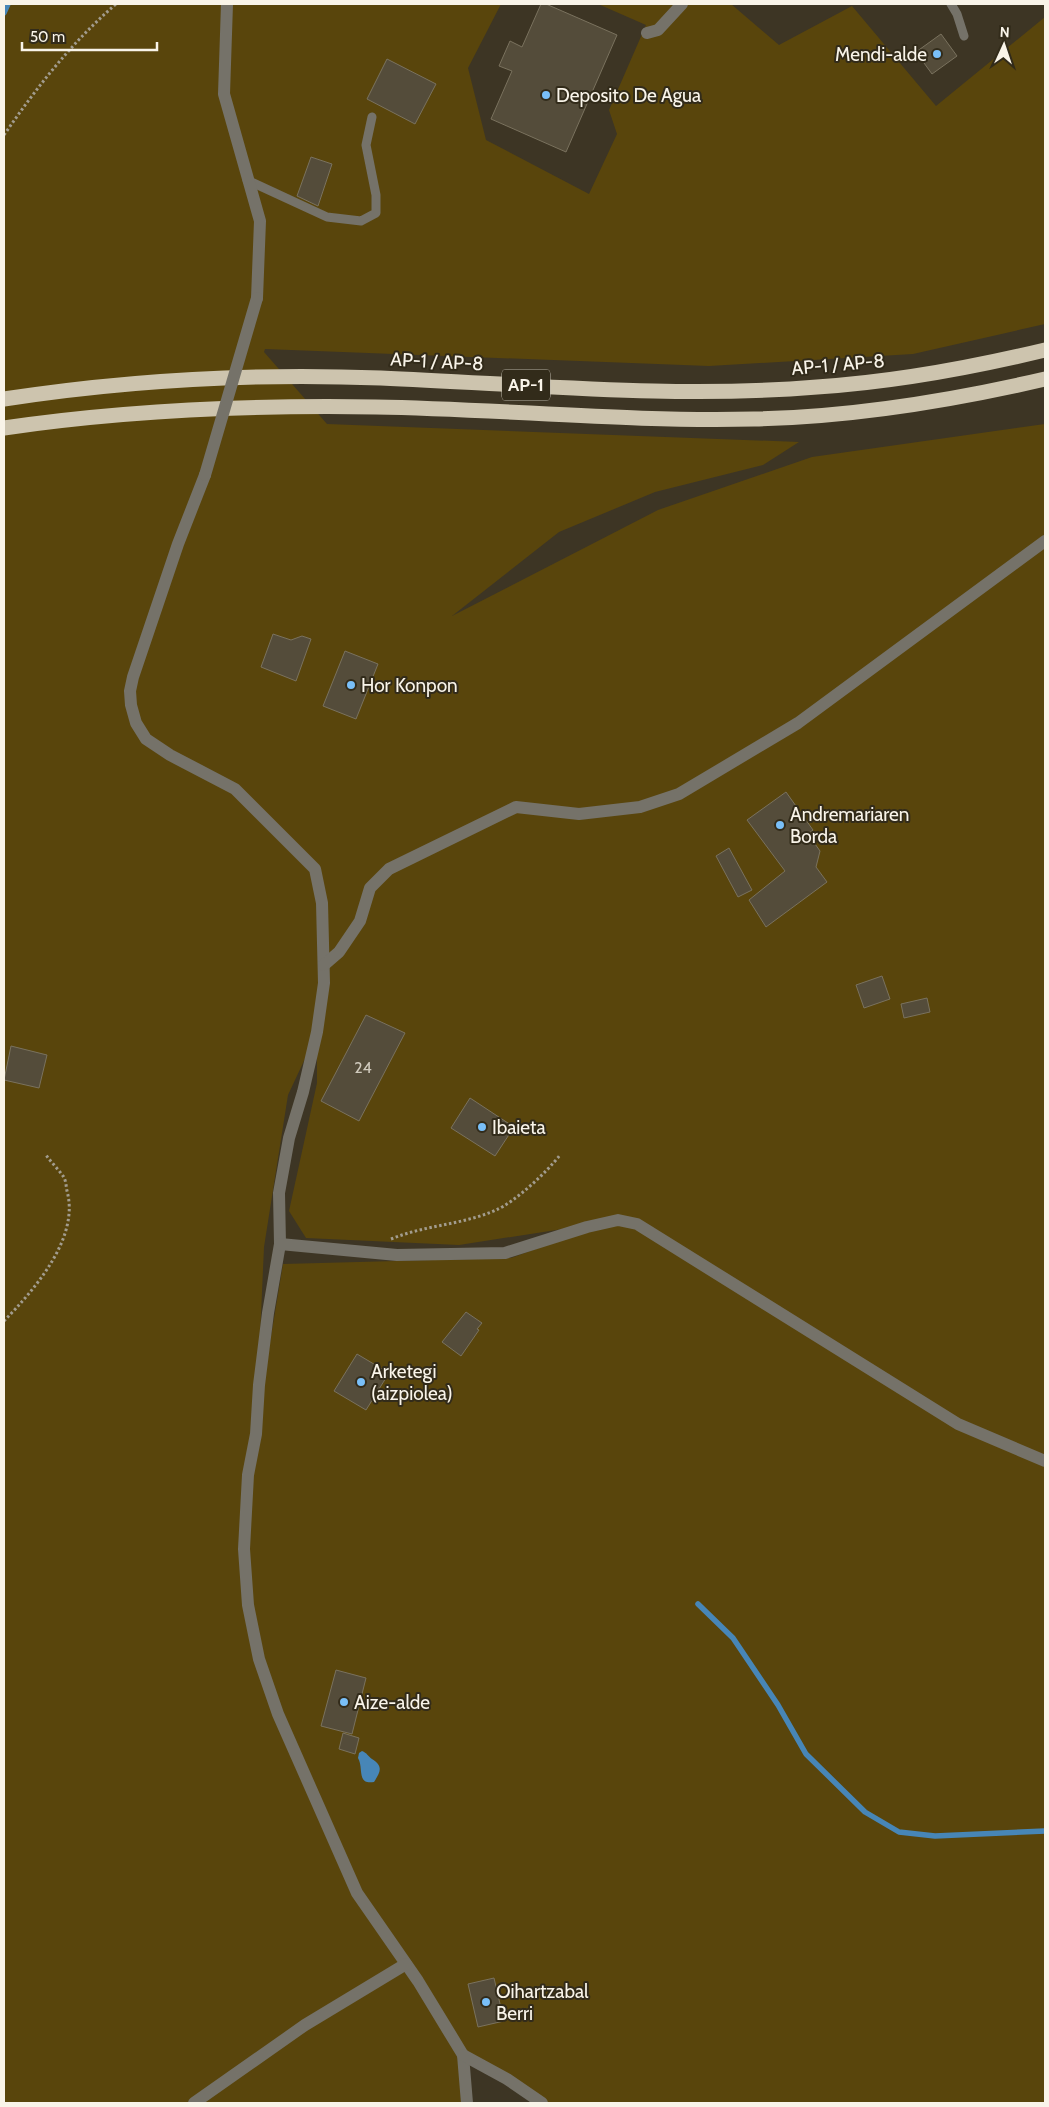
<svg xmlns="http://www.w3.org/2000/svg" width="1049" height="2107" viewBox="0 0 1049 2107" font-family="Cabin,sans-serif">
  <style>
    .green { fill: #59450c; fill-rule: evenodd }
    .water { fill: #4786b7 }
    .lines { fill: none; stroke-linecap: round; stroke-linejoin: round }
    .stream { stroke: #4786b7; stroke-width: 5.5 }
    .building { fill: #544c3a; stroke: #7a725e }
    .path { stroke: #a29c8e; stroke-width: 3; stroke-dasharray: 2.5 2.5; stroke-linecap: butt }
    .service { stroke: #757269; stroke-width: 9 }
    .minor { stroke: #757269; stroke-width: 12 }
    .motorway { stroke: #cdc4ae; stroke-width: 15 }
    .minor-bridge { stroke: #757269; stroke-width: 12 }
    .poi-dot { fill: #79bff8; stroke: #322b1a; stroke-width: 2 }
    .labels { text-anchor: middle; stroke-width: 4; stroke-linejoin: round; paint-order: stroke }
    .number-label { font-size: 16px; fill: #d0cabd }
    .shield { fill: #322b1a; stroke: #bdb8ab; stroke-width: 1 }
    .shield-label { font-size: 18px; font-weight: bold; fill: #f9f4e9 }
    .poi-label { font-size: 19px; fill: #f9f4e9; stroke: #322b1a; text-anchor: start }
    .street-label { font-size: 19px; fill: #f9f4e9; stroke: #322b1a }
  </style>
  <rect width="100%" height="100%" fill="#3d3524"/>
  <path class="green" d="M4 4H501L468 68 486 140 589 194 617 134 609 110 646 25 598 4H731L779 45 852 6 936 106 1045 17V324L913 354 709 366 265 349 264 352 327 424 799 442 763 465 655 492 559 532 452 616 658 510 812 457 1045 424V2103H533L464 2055 470 2103H4ZM317 1033V1083L289 1211 306 1238 459 1245 614 1221 511 1258 283 1264 256 1427 264 1247 288 1095Z"/>
  <path class="water" d="M362 1751C367 1753 368 1756 372 1759 383 1766 381 1771 374 1782 356 1785 364 1768 358 1758L359 1753Z"/>
  <g class="lines">
    <g class="stream">
      <path d="M4 13 8 4"/>
      <path d="M698 1604 733 1638 778 1705 806 1754 865 1812 899 1832 935 1836 1045 1831"/>
    </g>
  </g>
  <g class="building">
    <path d="M541 4H546L617 35 566 152 491 119 512 71 499 66 510 41 522 47Z"/>
    <path d="M941 34 957 56 932 74 916 52Z"/>
    <path d="M387 59 436 84 415 124 367 99Z"/>
    <path d="M311 157 332 164 318 206 297 196Z"/>
    <path d="M273 634 291 640 302 636 311 639 296 681 261 667Z"/>
    <path d="M345 651 378 664 356 719 323 706Z"/>
    <path d="M786 792 813 830 808 834 820 851 816 867 827 882 766 927 749 900 785 871 747 820Z"/>
    <path d="M729 848 752 890 738 897 716 856Z"/>
    <path d="M882 976 890 999 864 1008 856 985Z"/>
    <path d="M927 998 930 1012 904 1018 901 1004Z"/>
    <path d="M366 1015 405 1033 359 1121 321 1101Z"/>
    <path d="M11 1046 47 1055 39 1088 4 1080Z"/>
    <path d="M470 1098 514 1127 495 1156 451 1128Z"/>
    <path d="M466 1312 482 1323 477 1329 479 1330 461 1356 442 1342Z"/>
    <path d="M357 1354 389 1373 366 1410 334 1391Z"/>
    <path d="M336 1670 366 1678 352 1734 321 1726Z"/>
    <path d="M343 1733 359 1738 355 1754 339 1749Z"/>
    <path d="M494 1978 504 2021 478 2027 468 1984Z"/>
  </g>
  <g class="lines">
    <g class="path">
      <path d="M4 135C37 87 72 42 116 4"/>
      <path d="M391 1239C425 1225 462 1225 496 1210 515 1202 547 1172 560 1155"/>
      <path d="M4 1321C34 1290 80 1238 67 1191 66 1186 66 1180 63 1176 58 1169 51 1162 46 1155"/>
    </g>
    <g class="service">
      <path d="M951 4 957 14 964 36"/>
      <path d="M247 180 327 217 361 221 376 213V195L366 145 372 117"/>
    </g>
    <g class="minor">
      <path d="M227 4 224 94 260 221 257 298"/>
      <path d="M647 33 658 30 682 4"/>
      <path d="M205 475 178 544 133 677 130 691 131 705 136 723 146 739 170 755 235 789 315 869 322 903 324 983 317 1032 303 1092 289 1138 279 1193 280 1244 268 1313 259 1385 256 1434 248 1475 244 1549 248 1605 259 1659 278 1714 357 1893 418 1981 463 2055 467 2103"/>
      <path d="M324 965 339 952 360 921 370 888 389 869 516 807 579 814 640 807 679 794 798 723 1045 541"/>
      <path d="M280 1244 397 1255 505 1253 587 1227 618 1220 637 1224 958 1424 1045 1461"/>
      <path d="M463 2055 507 2079 542 2103"/>
      <path d="M194 2103 305 2025 406 1964"/>
    </g>
    <g class="motorway">
      <path d="M4 399C128 380 255 373 381 378 526 384 672 399 817 387 894 382 970 368 1045 350"/>
      <path d="M4 428C127 410 251 405 376 407 502 409 628 422 754 419 852 417 950 401 1045 379"/>
    </g>
    <path class="minor-bridge" d="M205 475 257 298"/>
  </g>
  <g class="poi-dot">
    <circle cx="937" cy="54" r="5"/>
    <circle cx="546" cy="95" r="5"/>
    <circle cx="351" cy="685" r="5"/>
    <circle cx="780" cy="825" r="5"/>
    <circle cx="482" cy="1127" r="5"/>
    <circle cx="361" cy="1382" r="5"/>
    <circle cx="344" cy="1702" r="5"/>
    <circle cx="486" cy="2002" r="5"/>
  </g>
  <g class="labels">
    <g class="number-label">
      <text x="363" y="1073">24</text>
    </g>
    <rect class="shield" x="502" y="369.5" width="48" height="31" rx="4"/>
    <g class="shield-label">
      <text x="526" y="391">AP-1</text>
    </g>
    <g class="poi-label">
      <text x="927" y="61" text-anchor="end">Mendi-alde</text>
      <text x="556" y="102">Deposito De Agua</text>
      <text x="361" y="692">Hor Konpon</text>
      <text x="790" y="821">Andremariaren<tspan x="790" dy="22">Borda</tspan></text>
      <text x="492" y="1134">Ibaieta</text>
      <text x="371" y="1378">Arketegi<tspan x="371" dy="22">(aizpiolea)</tspan></text>
      <text x="354" y="1709">Aize-alde</text>
      <text x="496" y="1998">Oihartzabal<tspan x="496" dy="22">Berri</tspan></text>
    </g>
    <g class="street-label">
      <text transform="translate(437 361) rotate(3)" y="7">AP-1 / AP-8</text>
      <text transform="translate(838 364) rotate(-5)" y="7">AP-1 / AP-8</text>
    </g>
  </g>
  <rect width="1049" height="2107" fill="none" stroke="#f9f4e9" stroke-width="10"/>
  <g transform="translate(1004 45) rotate(3)" stroke="#322b1a" stroke-width="4" paint-order="stroke">
  <path d="M0-4L9 19L0 12L-9 19Z" fill="#f9f4e9"/>
  <text y="-8" font-size="14" font-weight="bold" text-anchor="middle" fill="#f9f4e9">N</text>
  </g>
  <path d="M22 42v8h135v-8" fill="none" stroke="#f9f4e9" stroke-width="2.5"/>
  <text x="30" y="42" font-size="15" fill="#f9f4e9" stroke="#322b1a" stroke-width="4" paint-order="stroke">50 m</text>
</svg>
